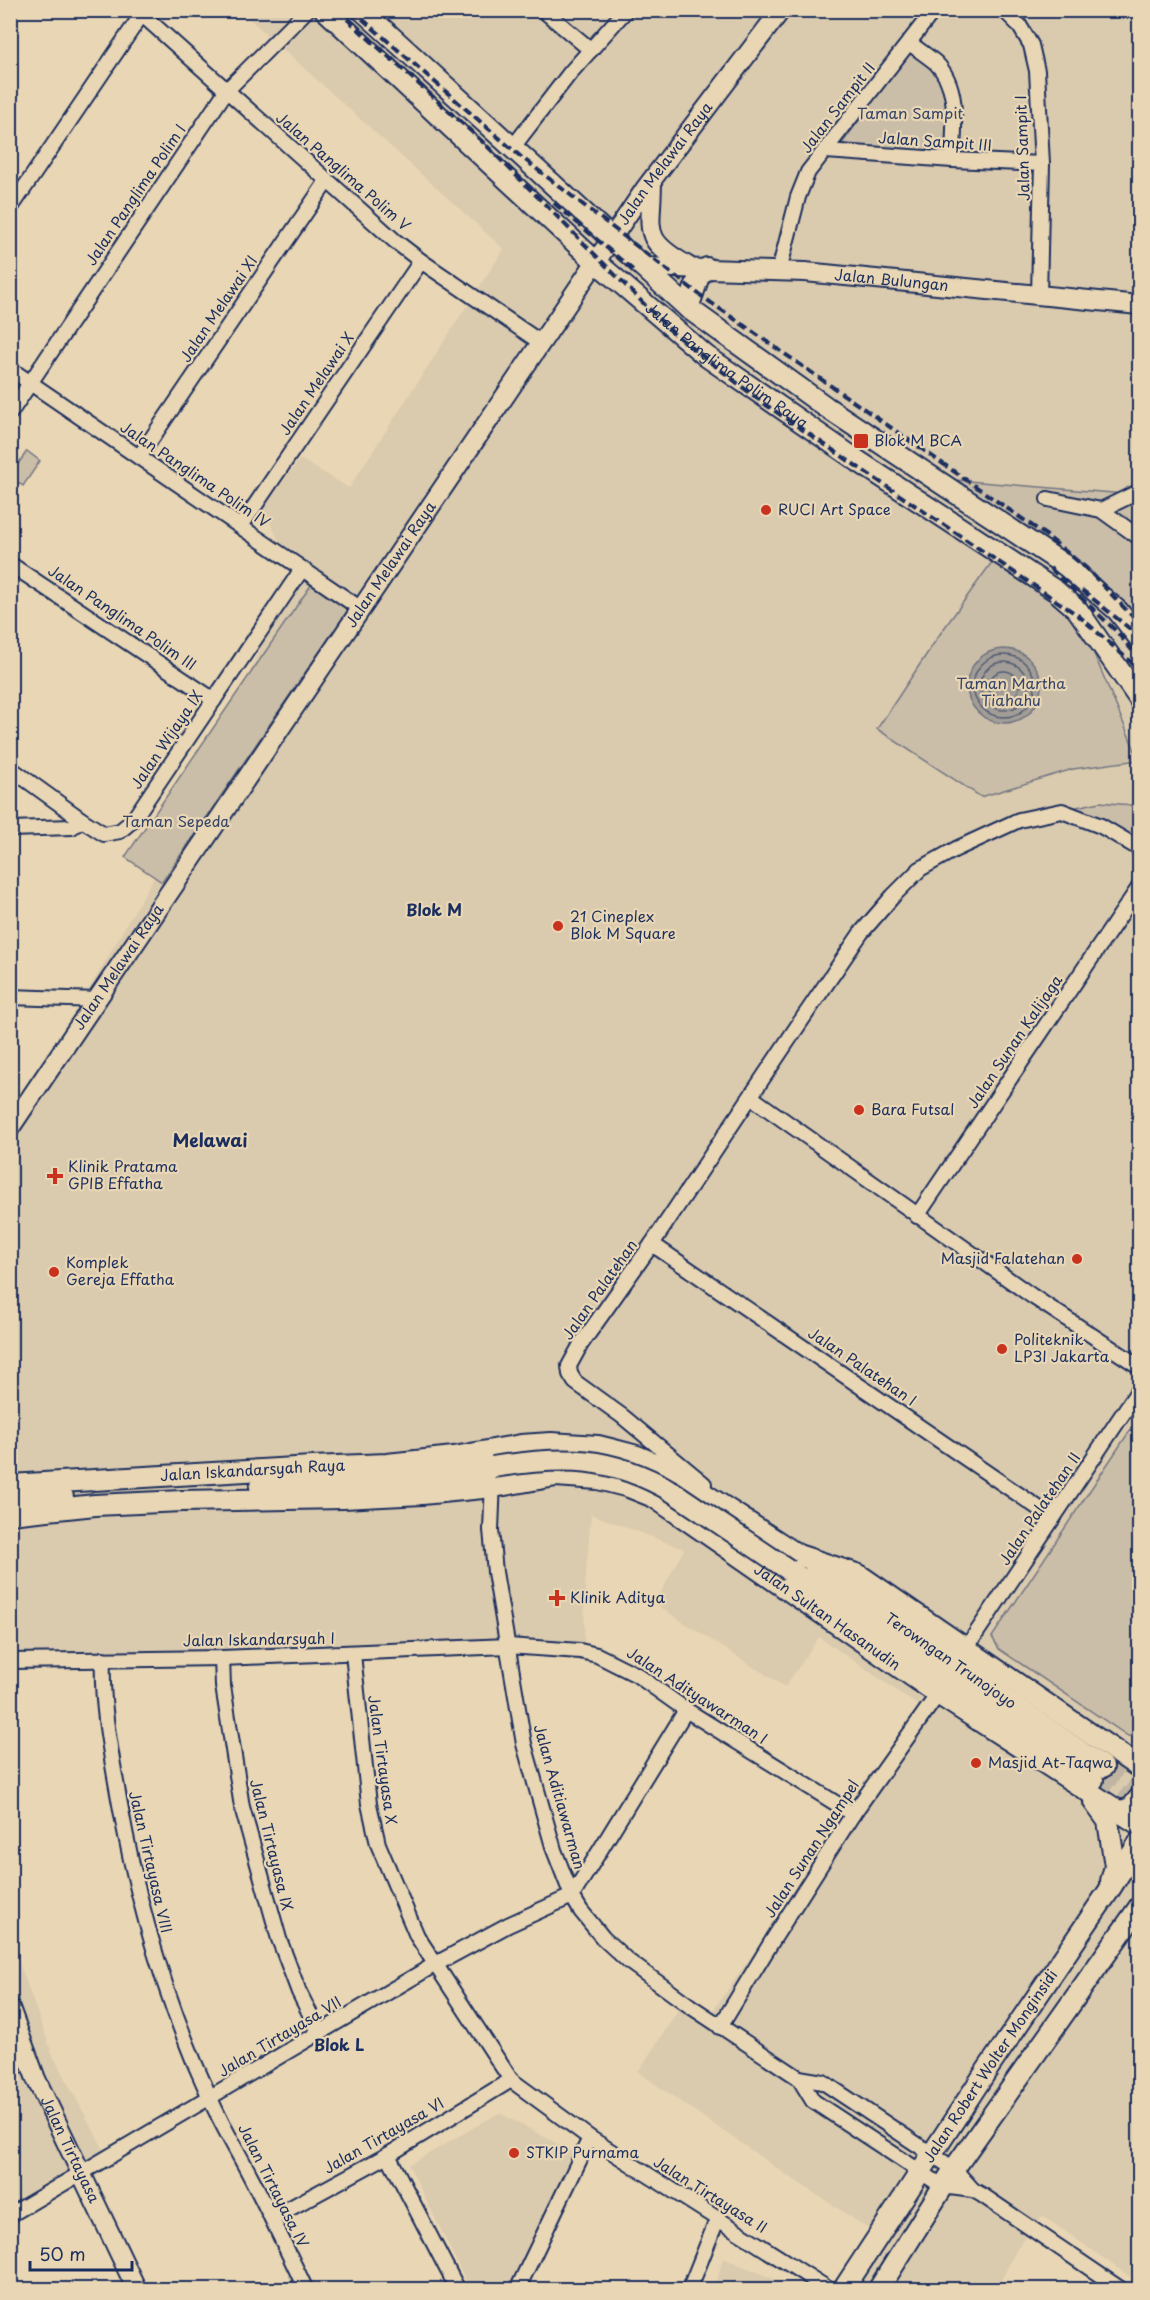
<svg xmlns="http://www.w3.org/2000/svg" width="1150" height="2300" viewBox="0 0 1150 2300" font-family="'Playpen Sans',sans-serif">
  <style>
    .built { fill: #dacaae }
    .green { fill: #cbbea8; stroke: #737683; stroke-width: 1.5 }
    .water { fill: #a29d96; stroke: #6c7180; stroke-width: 1.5 }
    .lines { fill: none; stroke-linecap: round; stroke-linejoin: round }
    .shore { stroke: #515b74; stroke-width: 1.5 }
    .primary-tunnel { stroke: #c0b5a3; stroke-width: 20; stroke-dasharray: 20 10; stroke-linecap: butt }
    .street-casing { stroke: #1b2f5e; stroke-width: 18 }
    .secondary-casing { stroke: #1b2f5e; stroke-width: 22 }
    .primary-casing { stroke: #1b2f5e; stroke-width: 24 }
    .street { stroke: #e9d6b4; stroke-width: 14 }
    .secondary { stroke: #e9d6b4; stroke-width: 18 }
    .primary { stroke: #e9d6b4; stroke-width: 20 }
    .rail { stroke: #1b2f5e; stroke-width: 4; stroke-dasharray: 9 4.5; stroke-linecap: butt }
    .primary-bridge-casing { stroke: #1b2f5e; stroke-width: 24; stroke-linecap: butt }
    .primary-bridge { stroke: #e9d6b4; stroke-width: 20 }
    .poi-dot { fill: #c8321e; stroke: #e9d6b4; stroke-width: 2 }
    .labels { text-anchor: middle; stroke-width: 4.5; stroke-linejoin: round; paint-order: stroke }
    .street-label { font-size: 15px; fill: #1b2f5e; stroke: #e9d6b4 }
    .park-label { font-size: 15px; fill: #354469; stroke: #e9d6b4 }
    .poi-label { font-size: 15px; fill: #1b2f5e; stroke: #e9d6b4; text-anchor: start }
    .neighbourhood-label { font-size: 16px; font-weight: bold; fill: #1b2f5e; stroke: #e9d6b4 }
    .quarter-label { font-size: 18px; font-weight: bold; fill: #1b2f5e; stroke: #e9d6b4 }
  </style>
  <rect width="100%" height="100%" fill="#e9d6b4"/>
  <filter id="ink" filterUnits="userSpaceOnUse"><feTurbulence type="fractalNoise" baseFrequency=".0167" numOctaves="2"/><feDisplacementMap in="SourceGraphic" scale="12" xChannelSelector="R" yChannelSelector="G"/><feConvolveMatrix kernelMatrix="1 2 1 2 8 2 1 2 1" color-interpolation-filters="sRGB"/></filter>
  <g filter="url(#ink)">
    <g class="built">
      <path d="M241 11H1139V2283L1043 2216 1016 2250 997 2289H838L869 2229 787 2175 638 2072 689 1994 712 2012 925 1710 819 1637 785 1687 655 1604 684 1549 591 1514 585 1587 584 1643 400 1656 11 1666V1124L179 834 294 571 263 508 300 459 349 488 504 249Z"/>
      <path d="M10 1938 53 2056 104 2150 11 2206Z"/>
      <path d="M499 2113 573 2152 511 2289H470L409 2165Z"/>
      <path d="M723 2258 798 2289H715Z"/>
    </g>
    <g class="green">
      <path d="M908 52 934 67 948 100 946 154 839 148Z"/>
      <path d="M27 451 40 461 23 486 11 477V474Z"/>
      <path d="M956 480 1137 495 1133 622 1111 591 1085 565Z"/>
      <path d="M992 562 1067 609 1089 642 1139 760 1073 769 981 797 877 729 940 634Z"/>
      <path d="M311 585 348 610 162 882 125 857Z"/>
      <path d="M1100 802 1139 806V854L1067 809Z"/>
      <path d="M1139 1417 1140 1735 1128 1736 999 1649 992 1637Z"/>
    </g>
    <circle class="water" cx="1004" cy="686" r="37"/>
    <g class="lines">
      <g class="shore">
        <circle cx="1004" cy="686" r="31"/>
        <circle cx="1004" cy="686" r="24"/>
        <circle cx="1004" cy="686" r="15"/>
      </g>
      <g class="primary-tunnel">
        <path d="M1103 1767 1140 1790"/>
        <path d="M1093 1780 1140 1808"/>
      </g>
      <defs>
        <g id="street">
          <path d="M137 10 395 241 421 261 540 342"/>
          <path d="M543 10 591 50"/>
          <path d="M1004 10 1019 25 1031 45 1037 71 1042 164 1039 295"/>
          <path d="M910 43C918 50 928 56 936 63 961 88 953 128 953 160"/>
          <path d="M513 147 570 73 626 10"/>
          <path d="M826 151 953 160 1042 164"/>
          <path d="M10 209 142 14"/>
          <path d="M779 271 798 197 808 172 934 10"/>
          <path d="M10 369 361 609"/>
          <path d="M10 413 226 91 307 10"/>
          <path d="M139 457 327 181"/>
          <path d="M1048 499 1101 510 1140 538"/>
          <path d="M1101 510 1140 491"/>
          <path d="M241 526 421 261"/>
          <path d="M10 564 214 700"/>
          <path d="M10 768 82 820 104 834 120 831 133 820 302 569"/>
          <path d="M10 829 72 827 82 820"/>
          <path d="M10 997 98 1000"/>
          <path d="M751 1097 1032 1296 1140 1367"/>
          <path d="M917 1216 1140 886"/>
          <path d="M652 1244 1053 1518"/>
          <path d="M493 1480 491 1530 495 1572 524 1744 554 1850 572 1896 581 1911 603 1938 628 1961 690 2006 799 2078 813 2101 942 2186 973 2190 982 2195 1122 2290"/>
          <path d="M704 1484 622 1416 575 1382 570 1374 569 1366 581 1344 652 1244 799 1024 861 933 893 896 920 869 956 849 1019 820 1062 811 1101 826 1140 849"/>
          <path d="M967 1647 1140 1388"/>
          <path d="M353 1654 369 1804 378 1844 417 1936 511 2080 590 2138 830 2290"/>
          <path d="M222 1658 223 1686 242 1807 279 1939 299 1992 319 2032"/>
          <path d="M103 1659C101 1705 111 1753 119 1799 137 1902 166 2003 210 2098 222 2126 238 2152 252 2179 271 2216 288 2252 306 2290"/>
          <path d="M10 1661 222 1658 508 1646 580 1651 597 1655 637 1675 686 1710 853 1814"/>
          <path d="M720 2027 774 1938 853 1814 938 1694"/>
          <path d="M799 2078 823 2082 954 2169 973 2190"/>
          <path d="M388 2155 458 2290"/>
          <path d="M10 2215 434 1965 508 1925 572 1896 686 1710"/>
          <path d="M272 2218 388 2155 511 2080"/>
          <path d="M517 2290 590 2138"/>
          <path d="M689 2290 717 2220"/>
        </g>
        <g id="secondary">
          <path d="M652 180C652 231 639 238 688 266"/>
          <path id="s1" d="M644 267 805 272 1139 305"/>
          <path id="s2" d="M10 1128 645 189 781 10"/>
          <path id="s3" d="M10 2008 36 2079 137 2290"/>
        </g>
        <g id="primary">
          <path id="s4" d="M325 10 596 262 706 356 858 461 1056 591 1077 609 1140 700"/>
          <path d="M362 10 688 308 826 407 1066 566 1118 611 1140 639"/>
          <path d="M688 308 699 276 707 268"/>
          <path id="s5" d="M10 1485 312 1467 387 1464 454 1457 521 1445 551 1443 598 1446 614 1450 637 1456 663 1467 798 1555 859 1575 1140 1768"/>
          <path d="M260 1487 431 1475 493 1467"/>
          <path d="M10 1500 63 1497"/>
          <path id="s6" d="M10 1514 95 1505 182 1501 343 1498 422 1494 493 1487 556 1476 598 1479 629 1487 654 1497 938 1694 1140 1825"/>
          <path id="s7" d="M815 1567 1103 1767"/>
          <path d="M789 1570 853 1612 1093 1780"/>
          <path d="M1094 1802 1108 1821 1115 1866 1111 1881"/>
          <path d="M1117 1812 1131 1808 1140 1797"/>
          <path id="s8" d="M843 2290 987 2070 1108 1892 1140 1841"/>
          <path d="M878 2290 954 2169 1140 1906"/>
        </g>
      </defs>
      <use href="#street" class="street-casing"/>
      <use href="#secondary" class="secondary-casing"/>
      <use href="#primary" class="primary-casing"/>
      <use href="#street" class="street"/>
      <use href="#secondary" class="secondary"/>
      <use href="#primary" class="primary"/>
      <g class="rail">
        <path d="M337 10 485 144 673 333 763 403 1079 616 1140 670"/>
        <path d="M352 10 520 156 700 295 1047 536 1086 568 1140 624"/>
        <path d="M554 203 634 271"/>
        <path d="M1050 568 1116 631 1140 660"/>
        <path d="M1082 590 1140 637"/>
      </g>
      <defs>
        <path id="primary-bridge" d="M493 1467C563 1456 610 1455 673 1492L789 1570"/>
      </defs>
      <use href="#primary-bridge" class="primary-bridge-casing"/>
      <use href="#primary-bridge" class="primary-bridge"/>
    </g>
  </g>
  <g class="poi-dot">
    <rect x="853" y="433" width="16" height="16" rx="3"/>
    <circle cx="766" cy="510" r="6"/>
    <circle cx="558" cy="926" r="6"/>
    <circle cx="859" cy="1110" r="6"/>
    <path d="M52 1167h6v6h6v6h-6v6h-6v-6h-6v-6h6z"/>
    <circle cx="1077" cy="1259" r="6"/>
    <circle cx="54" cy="1272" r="6"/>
    <circle cx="1002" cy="1349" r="6"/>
    <path d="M554 1589h6v6h6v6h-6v6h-6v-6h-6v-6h6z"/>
    <circle cx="976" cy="1763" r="6"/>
    <circle cx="514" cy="2153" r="6"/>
  </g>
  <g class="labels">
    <g class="street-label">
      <text transform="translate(838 108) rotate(-52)" y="5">Jalan Sampit II</text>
      <text transform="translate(935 142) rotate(4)" y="5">Jalan Sampit III</text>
      <text transform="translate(1023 148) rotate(-92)" y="5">Jalan Sampit I</text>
      <text dy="5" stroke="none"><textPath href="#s2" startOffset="1166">Jalan Melawai Raya</textPath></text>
      <text transform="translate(343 172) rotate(41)" y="5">Jalan Panglima Polim V</text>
      <text transform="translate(136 195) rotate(-56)" y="5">Jalan Panglima Polim I</text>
      <text dy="5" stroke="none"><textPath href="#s1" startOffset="248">Jalan Bulungan</textPath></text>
      <text transform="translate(219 309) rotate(-56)" y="5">Jalan Melawai XI</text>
      <text dy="5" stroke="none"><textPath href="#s4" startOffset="537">Jalan Panglima Polim Raya</textPath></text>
      <text transform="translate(317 384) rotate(-56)" y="5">Jalan Melawai X</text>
      <text transform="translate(195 475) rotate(34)" y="5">Jalan Panglima Polim IV</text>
      <text dy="5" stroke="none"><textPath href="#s2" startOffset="680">Jalan Melawai Raya</textPath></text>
      <text transform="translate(122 618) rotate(34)" y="5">Jalan Panglima Polim III</text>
      <text transform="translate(167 740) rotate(-56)" y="5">Jalan Wijaya IX</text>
      <text dy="5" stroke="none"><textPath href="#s2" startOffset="194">Jalan Melawai Raya</textPath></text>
      <text transform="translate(1015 1042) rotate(-56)" y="5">Jalan Sunan Kalijaga</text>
      <text transform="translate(600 1290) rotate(-55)" y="5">Jalan Palatehan</text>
      <text transform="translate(862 1367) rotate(34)" y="5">Jalan Palatehan I</text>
      <text dy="5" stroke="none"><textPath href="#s5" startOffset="243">Jalan Iskandarsyah Raya</textPath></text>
      <text transform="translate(1040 1509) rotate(-56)" y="5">Jalan Palatehan II</text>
      <text dy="5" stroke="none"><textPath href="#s6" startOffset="860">Jalan Sultan Hasanudin</textPath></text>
      <text transform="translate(259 1640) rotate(-1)" y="5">Jalan Iskandarsyah I</text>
      <text dy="5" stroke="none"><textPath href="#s7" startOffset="165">Terowngan Trunojoyo</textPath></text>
      <text transform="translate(697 1696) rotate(33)" y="5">Jalan Adityawarman I</text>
      <text transform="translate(382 1760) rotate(82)" y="5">Jalan Tirtayasa X</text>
      <text transform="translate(559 1797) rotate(74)" y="5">Jalan Aditiawarman</text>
      <text transform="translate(271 1845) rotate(76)" y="5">Jalan Tirtayasa IX</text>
      <text transform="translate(812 1849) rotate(-57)" y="5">Jalan Sunan Ngampel</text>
      <text transform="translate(150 1862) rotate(77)" y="5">Jalan Tirtayasa VIII</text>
      <text transform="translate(280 2037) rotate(-31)" y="5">Jalan Tirtayasa VII</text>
      <text dy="5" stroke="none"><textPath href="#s8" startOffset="268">Jalan Robert Wolter Monginsidi</textPath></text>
      <text transform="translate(384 2136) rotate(-30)" y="5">Jalan Tirtayasa VI</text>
      <text dy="5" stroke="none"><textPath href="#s3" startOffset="154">Jalan Tirtayasa</textPath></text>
      <text transform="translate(273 2186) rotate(63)" y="5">Jalan Tirtayasa IV</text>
      <text transform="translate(710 2195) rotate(32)" y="5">Jalan Tirtayasa II</text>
    </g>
    <g class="park-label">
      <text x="910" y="119">Taman Sampit</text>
      <text x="1011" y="689">Taman Martha<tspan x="1011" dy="17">Tiahahu</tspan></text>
      <text x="176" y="827">Taman Sepeda</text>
    </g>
    <g class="poi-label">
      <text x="874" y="446">Blok M BCA</text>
      <text x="778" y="515">RUCI Art Space</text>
      <text x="570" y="922">21 Cineplex<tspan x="570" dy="17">Blok M Square</tspan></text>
      <text x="871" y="1115">Bara Futsal</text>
      <text x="68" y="1172">Klinik Pratama<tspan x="68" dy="17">GPIB Effatha</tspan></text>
      <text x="1065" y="1264" text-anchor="end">Masjid Falatehan</text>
      <text x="66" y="1268">Komplek<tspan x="66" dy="17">Gereja Effatha</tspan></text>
      <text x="1014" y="1345">Politeknik<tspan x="1014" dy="17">LP3I Jakarta</tspan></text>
      <text x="570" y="1603">Klinik Aditya</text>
      <text x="988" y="1768">Masjid At-Taqwa</text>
      <text x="526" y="2158">STKIP Purnama</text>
    </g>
    <g class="neighbourhood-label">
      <text x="434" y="916">Blok M</text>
      <text x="339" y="2051">Blok L</text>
    </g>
    <g class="quarter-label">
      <text x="210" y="1147">Melawai</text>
    </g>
  </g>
  <rect width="1150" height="2300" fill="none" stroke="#e9d6b4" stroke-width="36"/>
  <rect x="18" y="18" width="1114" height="2264" fill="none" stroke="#1b2f5e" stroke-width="2" filter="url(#ink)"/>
  <path d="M30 2261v9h102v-9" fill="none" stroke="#1b2f5e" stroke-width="3"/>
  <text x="39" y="2261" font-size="18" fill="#1b2f5e" stroke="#e9d6b4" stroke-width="4.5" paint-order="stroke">50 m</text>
</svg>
